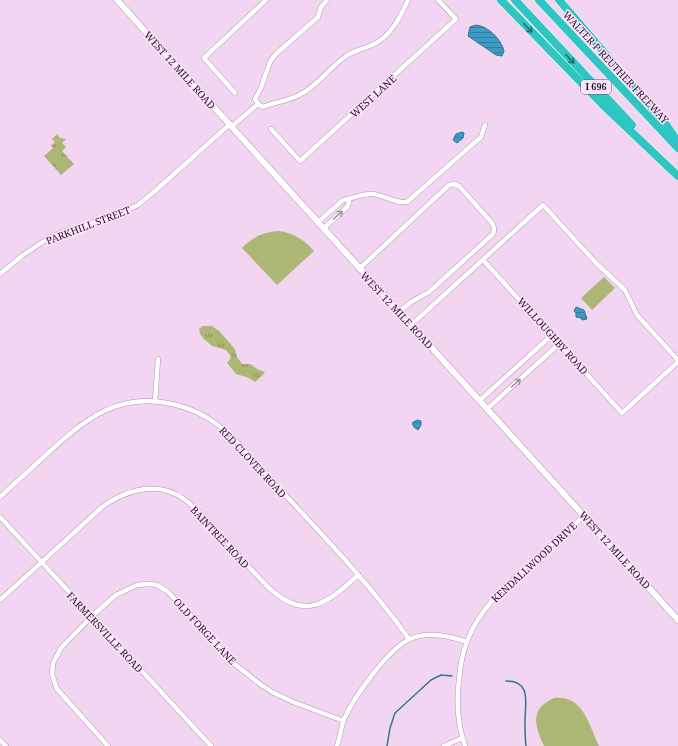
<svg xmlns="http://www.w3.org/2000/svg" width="678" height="746" viewBox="0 0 678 746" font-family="'Noto Serif',serif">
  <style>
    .grass { fill: #adb775 }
    .park { fill: url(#park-tufts) }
    .water { fill: url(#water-rules); stroke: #347493 }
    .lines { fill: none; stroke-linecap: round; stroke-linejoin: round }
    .stream { stroke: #347493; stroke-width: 1.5 }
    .minor-casing { stroke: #af95ae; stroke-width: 5.5 }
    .secondary-casing { stroke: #af95ae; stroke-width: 7 }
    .motorway-casing { stroke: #fff; stroke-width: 9 }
    .minor { stroke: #fff; stroke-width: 4.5 }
    .secondary { stroke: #fff; stroke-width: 6 }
    .motorway { stroke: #2fc6c2; stroke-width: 8 }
    .oneway { stroke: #286e71 }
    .oneway2 { stroke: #9b969b }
    .labels { text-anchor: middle; stroke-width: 3; stroke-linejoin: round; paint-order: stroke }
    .shield { fill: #ffe3fe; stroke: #635463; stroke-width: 1 }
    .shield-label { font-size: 9px; font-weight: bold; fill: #201620 }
    .street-label { font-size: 10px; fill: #201620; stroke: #ffe3fe }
  </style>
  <defs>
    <pattern id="park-tufts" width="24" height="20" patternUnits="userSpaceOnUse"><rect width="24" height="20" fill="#adb775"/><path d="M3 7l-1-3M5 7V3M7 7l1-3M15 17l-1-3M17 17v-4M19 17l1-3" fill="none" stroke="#8c9460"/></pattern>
    <pattern id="water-rules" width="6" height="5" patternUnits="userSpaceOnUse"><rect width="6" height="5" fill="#3d9cc4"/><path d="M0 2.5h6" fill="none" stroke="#337e9f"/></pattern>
  </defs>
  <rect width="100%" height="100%" fill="#f2d6f1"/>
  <g class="grass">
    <path d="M279 231C294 233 304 240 314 251L277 285 242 248C253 237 263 232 279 231Z"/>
    <path d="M604 277 615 288 592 310 581 298Z"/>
    <path d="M554 698C583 694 589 725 599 746H544C535 726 529 709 554 698Z"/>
  </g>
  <g class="park">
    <path d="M57 134 60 138 66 139 62 143 66 147 62 151 74 164 61 175 44 156 53 148 51 146 55 142 52 139Z"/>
    <path d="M203 326H212L219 331 235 349 237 357 242 364H250L259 370 263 371 265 373 255 382 249 378 236 374 227 363 230 359 231 356 226 350 212 346 204 339 200 334 199 329Z"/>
  </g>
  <g class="water">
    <path d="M476 25C488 26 501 39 504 51L502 56 496 55 468 36 470 27Z"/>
    <path d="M462 132 464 133 463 138 457 143 453 140 456 134Z"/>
    <path d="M576 307 584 310 587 319 582 320 581 318 576 317V313L574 311Z"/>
    <path d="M417 420 421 421V425L418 430 414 427 412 423Z"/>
  </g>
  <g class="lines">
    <g class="stream">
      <path d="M506 681C532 681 525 703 525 721 525 729 525 738 526 746"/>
      <path d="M387 746 390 728 395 713 431 680 441 675 452 676"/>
    </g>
    <defs>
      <g id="minor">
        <path d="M235 93 204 58 266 0"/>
        <path d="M258 104 263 107C275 102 289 101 301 94 318 85 329 68 345 57 352 51 362 49 370 46 390 38 400 18 408 0"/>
        <path d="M258 104 255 99 261 88 267 70 271 60 277 53 318 17 321 7 327 0"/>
        <path d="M231 127 258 104"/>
        <path d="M271 129 300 161 456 19 438 0"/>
        <path d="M317 223 343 200C352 199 361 194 371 194 383 194 395 204 407 202L481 137 485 125"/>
        <path d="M323 229 348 206 349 200"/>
        <path d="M483 260 622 413 678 362"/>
        <path d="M359 269 449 185 453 184 459 186 492 223C494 227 495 229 493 234L429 292 411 302 399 312"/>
        <path d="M0 274 23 255 47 239 63 232 115 216 138 205 155 191 229 125"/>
        <path d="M411 325 543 205 596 263 625 290 637 315 678 360"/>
        <path d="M155 401 158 359"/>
        <path d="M479 401 552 335"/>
        <path d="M487 409 559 344"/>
        <path d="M0 497C16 482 32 468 48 453 85 420 118 391 172 404 199 410 215 421 235 440 293 506 358 567 409 639"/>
        <path d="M0 517 211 746"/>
        <path d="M0 600 102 507C125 490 158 480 184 499 198 509 209 523 221 536 237 553 252 571 268 587 305 622 328 603 358 575"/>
        <path d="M0 740 6 746"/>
        <path d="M108 746 57 689 52 674 53 663 61 648 91 617 116 595 137 585 149 584 157 585 167 591 202 627 232 662 260 684 272 692 293 702 344 721"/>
        <path d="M337 746C340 737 341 728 344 719 354 697 388 649 410 639 428 631 449 636 467 642"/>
        <path d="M444 746 462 738"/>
        <path d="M465 746C458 725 456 703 459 680 460 666 463 651 468 639 481 606 509 583 534 560 551 546 567 531 584 516"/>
      </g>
      <path id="secondary" d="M117 0 678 620"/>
      <g id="motorway">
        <path d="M501 0 602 104 678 176"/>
        <path d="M515 0 632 125"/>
        <path d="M539 0 678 148"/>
        <path d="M559 0 665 123 678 142"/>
      </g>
    </defs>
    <use href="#minor" class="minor-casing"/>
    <use href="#secondary" class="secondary-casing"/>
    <use href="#motorway" class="motorway-casing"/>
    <use href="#minor" class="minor"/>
    <use href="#secondary" class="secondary"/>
    <use href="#motorway" class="motorway"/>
  </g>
  <defs><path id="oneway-shaft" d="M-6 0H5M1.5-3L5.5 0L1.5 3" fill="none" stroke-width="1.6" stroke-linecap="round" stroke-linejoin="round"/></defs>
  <g class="oneway">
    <use href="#oneway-shaft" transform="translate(528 28) rotate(46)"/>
    <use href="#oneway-shaft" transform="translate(570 59) rotate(47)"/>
  </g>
  <g class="oneway2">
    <use href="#oneway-shaft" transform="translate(338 215) rotate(-42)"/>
    <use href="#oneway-shaft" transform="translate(516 383) rotate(-42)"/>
  </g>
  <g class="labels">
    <rect class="shield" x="581" y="80" width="30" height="14" rx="3"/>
    <g class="shield-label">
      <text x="596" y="90">I 696</text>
    </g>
    <g class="street-label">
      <text transform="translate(616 67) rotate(47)" y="4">WALTER P REUTHER FREEWAY</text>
      <text transform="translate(180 70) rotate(48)" y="4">WEST 12 MILE ROAD</text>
      <text transform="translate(373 96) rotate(-42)" y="4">WEST LANE</text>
      <text transform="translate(88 225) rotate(-21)" y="4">PARKHILL STREET</text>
      <text transform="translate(397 310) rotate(47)" y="4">WEST 12 MILE ROAD</text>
      <text transform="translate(553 336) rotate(48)" y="4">WILLOUGHBY ROAD</text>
      <text transform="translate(253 462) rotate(47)" y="4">RED CLOVER ROAD</text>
      <text transform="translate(220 537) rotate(47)" y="4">BAINTREE ROAD</text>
      <text transform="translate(615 550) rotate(48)" y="4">WEST 12 MILE ROAD</text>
      <text transform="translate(534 562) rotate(-43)" y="4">KENDALLWOOD DRIVE</text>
      <text transform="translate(205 631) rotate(47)" y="4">OLD FORGE LANE</text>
      <text transform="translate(105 632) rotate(47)" y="4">FARMERSVILLE ROAD</text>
    </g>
  </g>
</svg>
